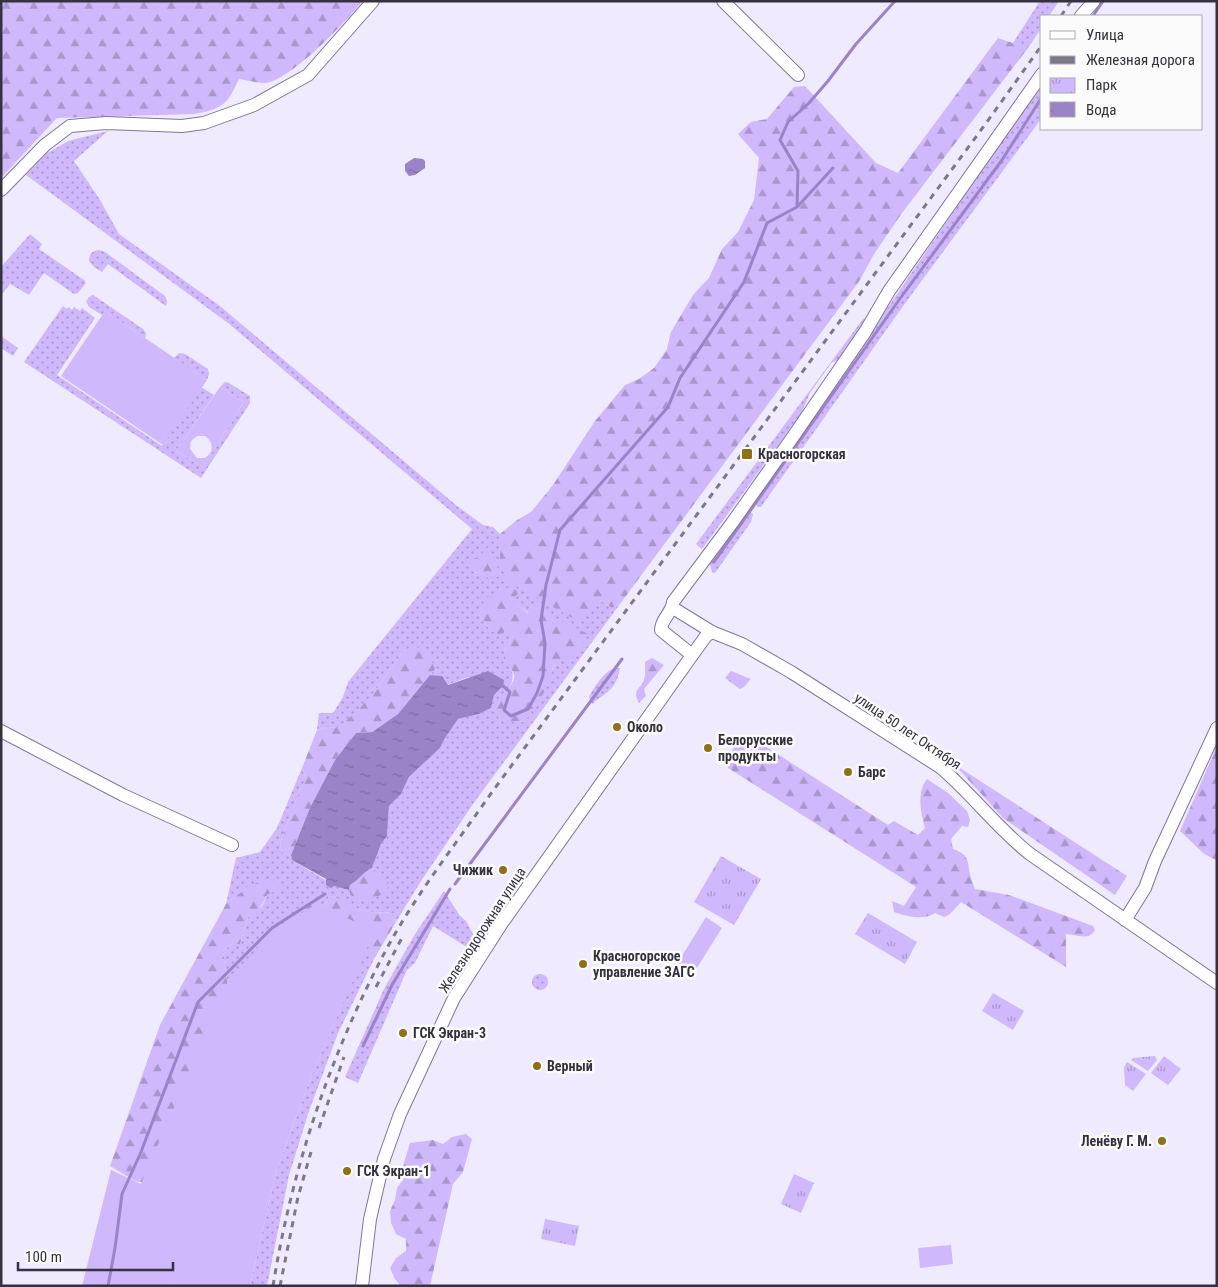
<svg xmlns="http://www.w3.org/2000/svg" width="1218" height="1287" viewBox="0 0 1218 1287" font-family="'Roboto Condensed',sans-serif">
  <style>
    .grass { fill: url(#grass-dots); fill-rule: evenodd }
    .forest { fill: url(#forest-firs) }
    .park { fill: url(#park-tufts) }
    .garden { fill: #cfb8fb; fill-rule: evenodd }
    .water { fill: url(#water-ripples) }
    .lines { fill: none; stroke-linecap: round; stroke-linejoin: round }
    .stream { stroke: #9b83c7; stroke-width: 3 }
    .minor-casing { stroke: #817795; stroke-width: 14 }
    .minor { stroke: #fff; stroke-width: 12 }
    .rail { stroke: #7d7888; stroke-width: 3; stroke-dasharray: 6 6; stroke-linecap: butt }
    .poi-dot { fill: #8d7114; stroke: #fbfbfb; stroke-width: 2 }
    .labels { text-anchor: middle; stroke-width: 5; stroke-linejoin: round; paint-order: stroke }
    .poi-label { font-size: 14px; font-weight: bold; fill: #35313e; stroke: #fbfbfb; text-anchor: start }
    .street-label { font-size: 14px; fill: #35313e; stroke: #fbfbfb }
  </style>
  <defs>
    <pattern id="grass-dots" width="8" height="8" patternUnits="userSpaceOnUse" patternTransform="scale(1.25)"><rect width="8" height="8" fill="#cfb8fb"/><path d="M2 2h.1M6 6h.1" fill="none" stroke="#a996cd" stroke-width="1.8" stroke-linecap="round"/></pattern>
    <pattern id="forest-firs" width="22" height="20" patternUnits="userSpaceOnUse" patternTransform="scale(1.25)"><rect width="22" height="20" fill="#cfb8fb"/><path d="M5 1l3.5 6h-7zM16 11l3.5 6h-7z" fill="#a996cd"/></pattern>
    <pattern id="park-tufts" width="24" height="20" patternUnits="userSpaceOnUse" patternTransform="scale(1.25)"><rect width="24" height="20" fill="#cfb8fb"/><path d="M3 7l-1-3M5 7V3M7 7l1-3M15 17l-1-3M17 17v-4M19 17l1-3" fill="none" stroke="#a996cd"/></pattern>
    <pattern id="water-ripples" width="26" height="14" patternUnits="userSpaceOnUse" patternTransform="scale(1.25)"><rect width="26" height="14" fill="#9b83c7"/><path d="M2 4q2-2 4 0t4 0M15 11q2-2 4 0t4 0" fill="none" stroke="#7f6ca3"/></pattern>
  </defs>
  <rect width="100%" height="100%" fill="#f0eafe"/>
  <g class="grass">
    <path d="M1040 1H1059L1049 16H1042V27L1028 48 1013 43Z"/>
    <path d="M1042 83 1041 119 906 302 761 507H758L754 502Z"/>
    <path d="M108 131 74 161 100 200 119 234 220 306 457 506 483 525 493 527 500 534V560L600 600 612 608 620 604 473 804 421 881 396 922 394 914C385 911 378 913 370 912 355 910 343 899 329 896L325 907 308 914 227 997V981L223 951 232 944H240L248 917 262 906 268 894 249 886 226 904 236 858 260 852 277 828 302 768 306 779 299 792 280 843 282 853 291 855 292 860 334 885 349 890 350 895 365 900 389 884 387 880 372 868 381 844 387 836 389 806 401 794 409 777 440 748 445 738 458 719 479 714 491 708 494 695 503 686 468 677 447 685 442 676 430 675 435 669 404 650 376 690 362 707 338 728 328 727 317 730 319 713H333L343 697 348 682 472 529 228 323 26 175 46 154 68 141ZM478 557 489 578 482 574 474 572 472 559ZM486 598 511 601 529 613 538 607 555 622 557 661 525 722 516 721 499 699C518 678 515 677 504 652L513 636 507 629 491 631 479 615Z"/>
    <path d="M30 234 42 244 39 249 84 280 86 283 78 293 74 294 44 273 29 295 10 284 3 293 1 292V267Z"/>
    <path d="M99 250 105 252 165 296 167 301 166 306 108 264 102 272 94 267 89 261C89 254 92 251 99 250Z"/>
    <path d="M93 295 143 329 146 333 145 338 105 311 102 315 89 307 86 302 89 297Z"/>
    <path d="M63 306 67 309 69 307 72 310 74 307 80 311 82 308 95 318 57 375 162 446 201 387 214 395 176 451 203 467 244 402 220 387 225 382 229 383 250 396V403L201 478 24 362Z"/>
    <path d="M863 319H866L837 361 832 362 810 393 801 414 702 549 696 544Z"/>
    <path d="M1 336 18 348 13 356 1 348Z"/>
    <path d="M179 353 185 354 208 369 209 374 207 380 174 358Z"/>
    <path d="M748 511 753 514 751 522 715 573 712 572 709 561 744 513Z"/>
    <path d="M614 668H620C616 690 608 691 592 704L589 697C594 687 603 673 614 668Z"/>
    <path d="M444 891 460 916 466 921 473 934 479 938 477 944 470 949 433 926 415 963 407 970 358 1083 345 1077 384 989 415 934Z"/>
    <path d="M371 938V950L374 959 338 1033 309 1111 289 1175 267 1286H250L276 1172 312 1074Z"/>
    <circle cx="540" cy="982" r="8"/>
  </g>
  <g class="forest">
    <path d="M1 1H363C342 25 299 72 270 82 262 85 248 80 239 79 227 105 222 109 194 114L57 118 1 178Z"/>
    <path d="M998 38 1028 48 902 213 874 254 860 280 620 604 612 608 600 600 581 623 506 580 500 560V534L517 520 531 512 553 485 595 421 625 385 639 379 654 368 667 349 671 332 693 295 709 278 722 249 738 232 754 200 759 158 738 134 751 122 767 119 794 87 805 86 876 163 898 173Z"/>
    <path d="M489 546 500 573 497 577 489 578 482 574 469 570 468 565 472 559 478 557Z"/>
    <path d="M511 586 519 592 512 601 528 613 538 606 555 622H564L588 634 575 659 557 661 552 669V679L525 722 516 721 507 724 499 719 495 711C496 707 497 702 499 699 509 684 525 680 504 661V652L513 636 507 630 499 635 491 631 479 615 486 598Z"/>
    <path d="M414 646C428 651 430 656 435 669L398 714 372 732 356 733 335 760 310 809 291 855 282 853 280 843 299 792 306 779 302 768 317 730 328 727 338 728 361 707 376 690 404 650Z"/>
    <path d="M652 658 664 665 644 689 646 696 639 703C632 690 639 691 644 680 646 675 645 667 645 662Z"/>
    <path d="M750 735 760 740 765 746 888 825 894 821 918 835 925 828C921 813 916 793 927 779L948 793 967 811 970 820 968 827 962 826 951 839 953 849C969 855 967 859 970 874 971 879 973 884 975 889L1009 895 1093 926 1095 930C1088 942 1077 934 1066 934V967L961 902 950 914 944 917 935 913C924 921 905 916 894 912L892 901 904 906 916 887 728 768 726 761 736 744Z"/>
    <path d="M1217 746V861L1203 853 1180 831Z"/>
    <path d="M954 764 1127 876 1115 895 1003 818Z"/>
    <path d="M372 868C377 873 385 875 388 881 393 892 373 899 366 900 361 901 355 897 350 895L349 890 350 885C359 880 363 872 372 868Z"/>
    <path d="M266 879 277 883 280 890 268 894 254 917H248L240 944H232L223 951 227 981V997L149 1184 135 1181 110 1166 160 1025 226 904 249 886Z"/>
    <path d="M329 896C344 899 355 910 370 912 378 913 385 911 394 914L396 922 374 959 371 950V938L308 914 305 907 314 900 325 907Z"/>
    <path d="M466 1134 472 1139 463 1172 453 1184 430 1286H401L395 1279 390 1268 396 1258 406 1251V1239L396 1234 391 1223 390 1211 395 1200 397 1188 404 1178 403 1166 410 1143 433 1140 443 1144 452 1137Z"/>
  </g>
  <g class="park">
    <path d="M731 671 751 679 744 687 740 689 725 678Z"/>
    <path d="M721 856 761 879 734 925 694 902Z"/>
    <path d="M868 913 917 942 905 964 855 934Z"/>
    <path d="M993 993 1024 1011 1013 1030 982 1011Z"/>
    <path d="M1155 1056 1157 1060 1148 1071 1131 1060 1133 1058Z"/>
    <path d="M1164 1056 1181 1069 1168 1085 1151 1073Z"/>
    <path d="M1127 1062 1146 1074 1133 1091 1125 1085 1124 1067Z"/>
    <path d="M794 1174 814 1183 801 1213 781 1204Z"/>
    <path d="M545 1219 579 1226 575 1246 541 1239Z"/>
  </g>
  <g class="garden">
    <path d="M105 311 207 380 163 445 61 376Z"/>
    <path d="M220 387 244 402 203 467 176 451ZM197 436H205C214 442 214 452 205 458H197L190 449 191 441Z"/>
    <path d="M315 905 375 930 312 1074 276 1172 250 1286H82L111 1170 141 1184 191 1068 214 1001 243 970 262 941 276 928Z"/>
    <path d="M706 917 722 928 693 974 677 964Z"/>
    <path d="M951 1245 953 1264 920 1268 918 1248Z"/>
  </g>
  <g class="water">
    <path d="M414 158 423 159 425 161V168L415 175 409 176 405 171V164Z"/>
    <path d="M488 671 504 680 503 686 494 695 491 708 479 714 458 719 445 738 440 748 409 777 401 794 389 806 387 836 381 844 372 868C363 872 359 880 350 885L349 890 334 886 331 888 326 885V879L292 860 291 855 310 808 335 760 356 733 372 732 398 714 430 675 442 676 448 685Z"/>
  </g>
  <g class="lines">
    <g class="stream">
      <path d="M1093 16 1103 1"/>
      <path d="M797 206 798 171 780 140 788 122 809 103 828 81 856 44 895 1"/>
      <path d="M714 562 899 300 1002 160 1042 97"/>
      <path d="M500 686H503L510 692 504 710 511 716 528 709 537 693 543 676 545 643 541 620 546 585 560 530 668 407 680 378 744 282 767 223 797 207 833 168"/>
      <path d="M455 884 622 659"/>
      <path d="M363 1046 392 985 450 889"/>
      <path d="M108 1286 115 1248 122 1194 141 1152 198 1002 272 928 325 894"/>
    </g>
    <defs>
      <g id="minor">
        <path d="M723 1 798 75"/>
        <path d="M1081 16 1094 1"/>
        <path d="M1 190 45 145 70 126 106 123 182 126 204 123 254 105 308 75 373 1"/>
        <path d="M673 608 712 632 742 644 791 672 940 767C972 794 997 828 1030 854L1217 983"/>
        <path d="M692 655 661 630C661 619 672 613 673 602L732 523 797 431 865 332 889 291 1042 74"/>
        <path d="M1 731 123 795 232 845"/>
        <path d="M1125 920 1145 888 1155 861 1217 728"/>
        <path d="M362 1286 370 1219 384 1159 400 1114 454 998 502 923 688 661 706 636 712 632"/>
      </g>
    </defs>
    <use href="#minor" class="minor-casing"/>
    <use href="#minor" class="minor"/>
    <g class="rail">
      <path d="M1061 16 1071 1"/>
      <path d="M376 987 404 934"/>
      <path d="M319 1128 344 1057"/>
      <path d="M273 1286C292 1168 330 1055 386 950 416 894 456 844 492 792L984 126 1042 45"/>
      <path d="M280 1286 298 1197 311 1152"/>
    </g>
  </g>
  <g class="poi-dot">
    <rect x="741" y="448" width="12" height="12" rx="2.5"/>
    <circle cx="617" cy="727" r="5"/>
    <circle cx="708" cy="748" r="5"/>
    <circle cx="848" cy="772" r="5"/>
    <circle cx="503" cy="870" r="5"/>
    <circle cx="583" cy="964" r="5"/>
    <circle cx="403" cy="1033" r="5"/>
    <circle cx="537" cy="1066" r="5"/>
    <circle cx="1162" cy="1141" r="5"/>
    <circle cx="347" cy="1171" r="5"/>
  </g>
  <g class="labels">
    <g class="poi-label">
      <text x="758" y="459">Красногорская</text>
      <text x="627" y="732">Около</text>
      <text x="718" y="745">Белорусские<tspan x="718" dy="16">продукты</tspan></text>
      <text x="858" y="777">Барс</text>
      <text x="493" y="875" text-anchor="end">Чижик</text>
      <text x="593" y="961">Красногорское<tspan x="593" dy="16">управление ЗАГС</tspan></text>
      <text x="413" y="1038">ГСК Экран-3</text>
      <text x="547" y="1071">Верный</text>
      <text x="1152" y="1146" text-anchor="end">Ленёву Г. М.</text>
      <text x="357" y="1176">ГСК Экран-1</text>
    </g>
    <g class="street-label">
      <text transform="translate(908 731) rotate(34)" y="5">улица 50 лет Октября</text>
      <text transform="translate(482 930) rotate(-57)" y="5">Железнодорожная улица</text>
    </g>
  </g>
  <rect width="1218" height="1287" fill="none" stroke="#35313e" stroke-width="5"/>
  <rect x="1040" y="15" width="162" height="115" fill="#fbfbfb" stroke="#acaaaf"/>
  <rect x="1050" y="31" width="25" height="8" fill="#ffffff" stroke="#acaaaf"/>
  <text x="1086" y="40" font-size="15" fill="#35313e">Улица</text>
  <rect x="1050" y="56" width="25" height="8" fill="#7d7888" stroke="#acaaaf"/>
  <text x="1086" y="65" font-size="15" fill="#35313e">Железная дорога</text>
  <rect x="1050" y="78" width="25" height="15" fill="url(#park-tufts)" stroke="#acaaaf"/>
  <text x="1086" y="90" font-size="15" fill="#35313e">Парк</text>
  <rect x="1050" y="102" width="25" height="15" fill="url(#water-ripples)" stroke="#acaaaf"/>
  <text x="1086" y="115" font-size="15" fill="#35313e">Вода</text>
  <path d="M18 1262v8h155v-8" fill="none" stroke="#35313e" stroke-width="2.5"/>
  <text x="25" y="1262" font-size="15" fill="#35313e" stroke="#fbfbfb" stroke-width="4" paint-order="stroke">100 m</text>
</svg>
